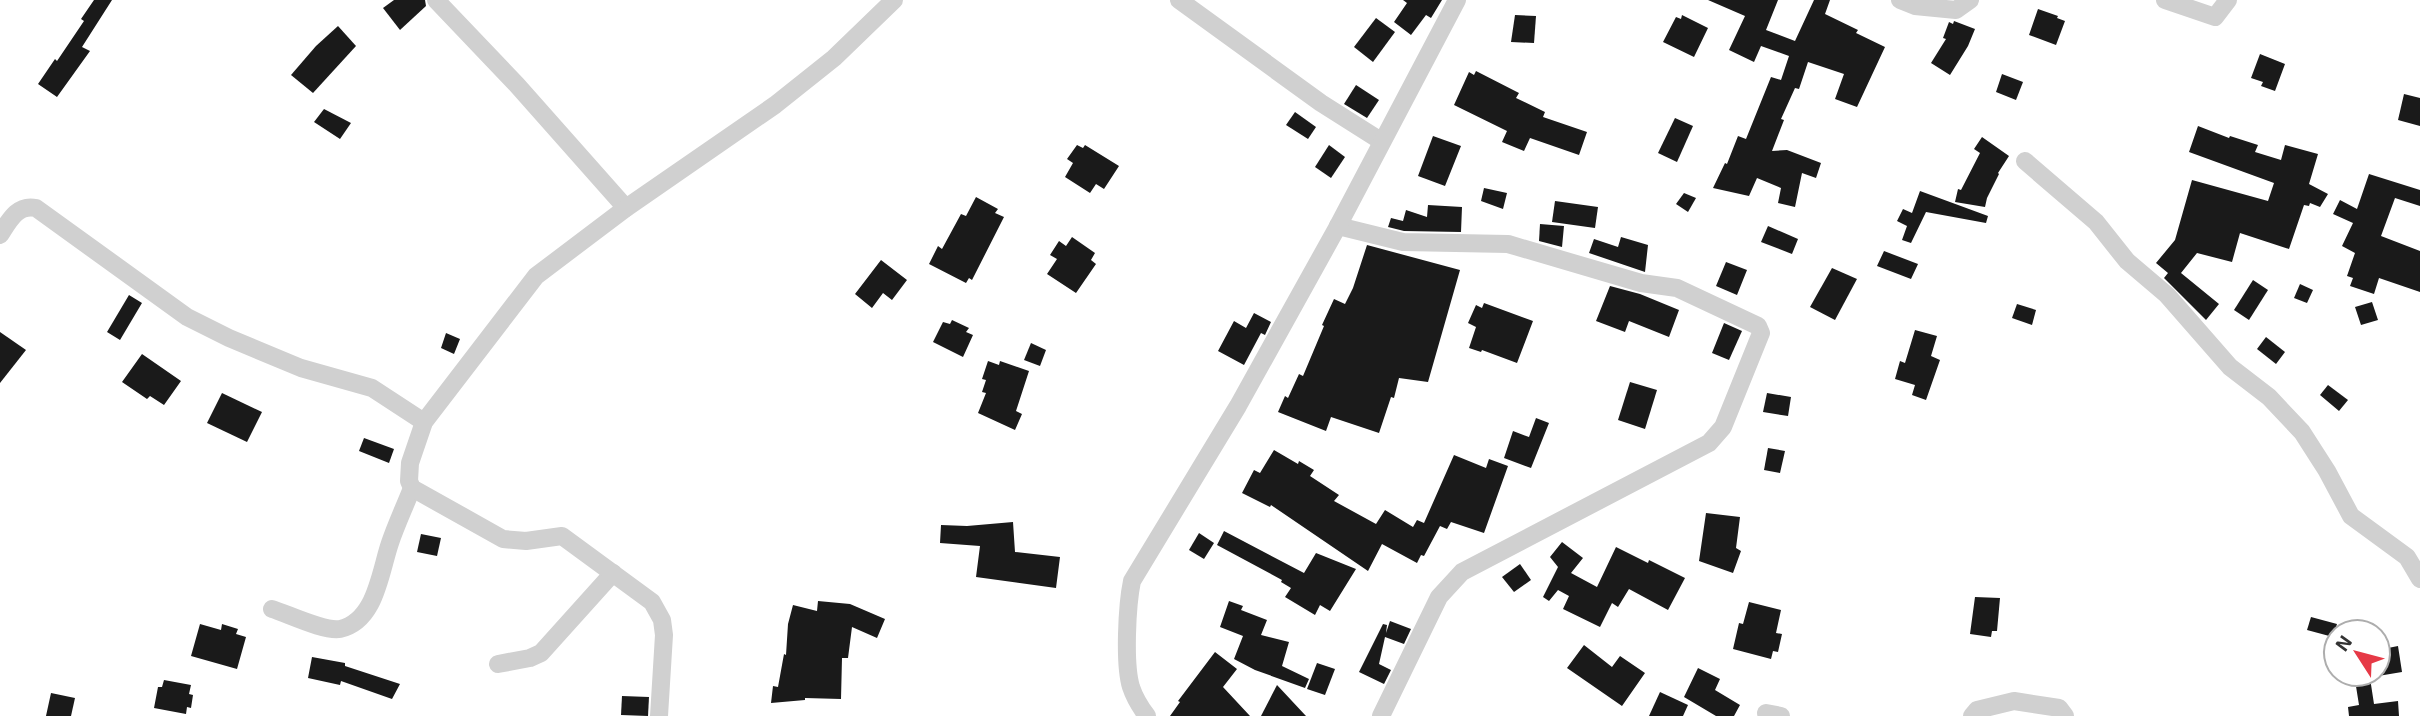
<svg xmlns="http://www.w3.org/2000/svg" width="2420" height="716" viewBox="0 0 2420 716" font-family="'Exo 2',sans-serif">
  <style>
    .building { fill: #1a1a1a }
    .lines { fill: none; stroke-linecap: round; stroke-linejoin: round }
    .minor { stroke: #d0d0d0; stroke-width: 18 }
  </style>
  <rect width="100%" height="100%" fill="#fff"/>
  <g class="building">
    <path d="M94 0H112L82 47 90 51 57 97 38 84 55 59 57 61 84 21 81 19Z"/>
    <path d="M394 0H425L426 6 400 30 383 8Z"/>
    <path d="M1403 0H1442L1431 18 1426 15 1411 35 1394 22 1407 3Z"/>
    <path d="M1708 0H1778L1766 30 1795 41 1814 0H1830L1825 14 1858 30 1856 33 1885 47 1857 107 1835 99 1844 74 1808 62 1799 89 1795 88 1781 119 1784 120 1772 151 1787 150 1821 163 1816 178 1802 173 1795 207 1778 203 1781 188 1757 178 1749 196 1713 188 1725 163 1727 164 1738 136 1746 139 1771 77 1781 80 1789 56 1761 46 1754 62 1729 50 1745 16Z"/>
    <path d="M2038 9 2058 16 2057 18 2065 21 2056 45 2029 35Z"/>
    <path d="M1515 15 1536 16 1534 43 1511 42Z"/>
    <path d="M1682 15 1708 28 1694 57 1663 42 1676 17 1681 19Z"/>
    <path d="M1376 18 1395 32 1373 62 1354 47Z"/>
    <path d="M1954 21 1975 29 1968 46 1950 75 1931 63 1946 39 1943 38 1949 22 1953 24Z"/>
    <path d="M338 26 356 46 313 93 291 75 316 46Z"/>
    <path d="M2260 54 2285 64 2275 91 2261 86 2263 82 2251 78Z"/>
    <path d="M1476 71 1519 93 1516 98 1545 112 1543 117 1587 132 1579 155 1530 138 1524 151 1502 142 1507 131 1454 105 1469 72 1474 75Z"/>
    <path d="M2002 74 2023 82 2016 100 1996 92Z"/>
    <path d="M1356 85 1379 100 1367 118 1344 104Z"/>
    <path d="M2404 94 2420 98V126L2398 120Z"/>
    <path d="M324 109 351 123 340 139 314 122Z"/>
    <path d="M1295 112 1316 127 1308 139 1286 125Z"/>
    <path d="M1675 118 1693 126 1677 162 1658 153Z"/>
    <path d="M2198 126 2229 138 2230 136 2258 145 2255 152 2281 160 2285 145 2318 154 2309 184 2328 194 2320 207 2310 203 2309 206 2304 205 2289 249 2240 233 2232 262 2197 253 2181 273 2219 304 2206 320 2164 278 2168 273 2156 263 2175 240 2192 180 2268 201 2274 183 2189 152Z"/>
    <path d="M1433 136 1461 146 1445 186 1418 176Z"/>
    <path d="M1982 137 2009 156 1998 173 1999 174 1987 198 1985 207 1955 202 1958 189 1961 190 1980 153 1974 149Z"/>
    <path d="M1077 145 1083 148 1085 145 1119 166 1104 189 1096 184 1090 193 1065 177 1073 163 1067 159Z"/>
    <path d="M1329 145 1345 157 1331 178 1315 167Z"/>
    <path d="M2369 174 2420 190V206L2395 198 2381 236 2420 251V292L2379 278 2374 294 2350 286 2353 278 2347 276 2355 253 2342 246 2353 223 2333 214 2340 200 2357 209Z"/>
    <path d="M1484 188 1507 193 1503 209 1481 201Z"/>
    <path d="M1920 191 1988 216 1986 223 1926 212 1911 243 1902 240 1907 226 1897 221 1903 209 1912 213Z"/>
    <path d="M1684 193 1696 198 1688 212 1676 204Z"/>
    <path d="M976 197 998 209 995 213 1004 217 972 280 969 278 966 283 929 264 938 246 942 249 961 214 966 216Z"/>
    <path d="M1555 201 1598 207 1595 228 1552 222Z"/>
    <path d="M1428 205 1462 207 1461 232 1404 231 1388 227 1391 218 1403 221 1406 210 1427 217Z"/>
    <path d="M1540 224 1564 226 1562 247 1539 241Z"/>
    <path d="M1768 226 1798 239 1792 254 1761 242Z"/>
    <path d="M1072 237 1095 253 1091 260 1096 264 1076 293 1047 274 1057 259 1050 255 1059 241 1066 246Z"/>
    <path d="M1621 237 1648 245 1645 272 1589 253 1594 239 1618 247Z"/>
    <path d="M1367 245 1460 270 1428 382 1399 378 1394 398 1391 397 1379 433 1331 417 1326 431 1278 412 1285 396 1288 398 1299 374 1303 376 1324 326 1322 325 1334 299 1345 304 1353 288Z"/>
    <path d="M1884 251 1918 264 1911 279 1877 266Z"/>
    <path d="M881 260 907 280 892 300 883 293 872 308 855 294Z"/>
    <path d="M1726 262 1747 270 1737 295 1716 286Z"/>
    <path d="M1832 268 1857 279 1835 320 1810 307Z"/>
    <path d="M2253 280 2268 290 2249 320 2234 310Z"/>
    <path d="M2300 284 2313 290 2307 303 2294 298Z"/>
    <path d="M1610 286 1640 294 1679 310 1669 337 1629 321 1625 332 1596 321Z"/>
    <path d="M129 295 142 303 120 340 107 332Z"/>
    <path d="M2372 302 2378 320 2361 325 2355 307Z"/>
    <path d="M1484 303 1533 321 1517 363 1482 350 1481 352 1469 348 1476 327 1468 323 1476 305 1482 308Z"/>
    <path d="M2017 304 2036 310 2032 325 2012 318Z"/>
    <path d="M1254 313 1271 322 1265 335 1261 333 1244 365 1218 351 1234 321 1246 328Z"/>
    <path d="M952 320 969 328 966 332 973 335 963 357 933 342 943 322 950 324Z"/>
    <path d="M1724 323 1742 331 1729 360 1712 353Z"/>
    <path d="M1915 330 1937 336 1931 356 1940 360 1926 400 1912 395 1915 385 1895 379 1900 361 1905 363Z"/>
    <path d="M0 332 26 350 0 383Z"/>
    <path d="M446 333 460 339 454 354 441 348Z"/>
    <path d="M2266 337 2285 352 2276 364 2257 349Z"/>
    <path d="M1031 343 1046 350 1040 366 1024 360Z"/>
    <path d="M142 354 181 381 164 405 150 396 147 399 122 382Z"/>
    <path d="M988 361 999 365 1000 361 1029 371 1016 411 1022 414 1015 430 978 413 986 393 982 392 986 380 982 379Z"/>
    <path d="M1630 382 1657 390 1645 429 1618 420Z"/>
    <path d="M2328 385 2348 400 2339 411 2320 395Z"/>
    <path d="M222 393 262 412 247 442 207 423Z"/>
    <path d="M1767 393 1791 397 1788 416 1763 412Z"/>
    <path d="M1536 418 1549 423 1531 468 1504 458 1513 431 1529 437Z"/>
    <path d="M364 438 394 449 389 463 359 451Z"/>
    <path d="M1768 448 1785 451 1780 473 1764 470Z"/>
    <path d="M1274 450 1298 464 1299 461 1314 470 1310 476 1339 495 1334 501 1376 524 1385 510 1413 527 1417 520 1424 523 1454 455 1486 468 1489 459 1508 466 1484 533 1451 522 1447 529 1440 526 1424 556 1421 555 1417 563 1382 544 1368 571 1271 505 1270 507 1242 493 1254 470 1260 473Z"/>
    <path d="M1706 513 1740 517 1736 548 1741 551 1733 573 1699 561Z"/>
    <path d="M1013 522 1015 552 1060 557 1056 588 976 577 980 546 940 543 941 525 967 526Z"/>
    <path d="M1224 531 1304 573 1316 553 1356 569 1330 611 1320 605 1315 615 1285 597 1291 588 1281 582 1282 580 1217 545Z"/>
    <path d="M1199 533 1214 543 1204 559 1189 550Z"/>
    <path d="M421 534 441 538 437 556 417 552Z"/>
    <path d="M1562 542 1583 558 1571 573 1597 587 1616 547 1648 563 1649 560 1685 578 1668 610 1629 589 1618 607 1612 603 1600 627 1563 609 1569 596 1558 590 1549 601 1543 597 1558 567 1550 557Z"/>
    <path d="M1520 564 1531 580 1514 592 1502 577Z"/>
    <path d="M1975 597 2000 598 1997 631H1992L1991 637 1970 634Z"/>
    <path d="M818 601 850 604 885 619 877 638 852 627 848 658H842L841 699 805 698V700L771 703 773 686 778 687 784 654 786 655 788 624 793 605 817 611Z"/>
    <path d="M1229 601 1243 606 1241 610 1267 620 1261 635 1289 642 1282 666 1309 679 1305 688 1255 670 1234 659 1243 636 1220 627Z"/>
    <path d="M1749 602 1781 610 1776 633 1782 634 1778 652 1773 651 1771 659 1733 649 1739 623 1743 624Z"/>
    <path d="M2311 617 2337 624 2333 637 2307 630Z"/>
    <path d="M1390 621 1411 629 1404 644 1385 637 1379 664 1391 670 1384 684 1359 672 1383 624 1387 625 1386 633Z"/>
    <path d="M200 624 221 630 222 624 238 629 236 634 246 637 237 669 191 656Z"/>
    <path d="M1584 645 1612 667 1620 656 1645 673 1622 706 1567 668Z"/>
    <path d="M2398 646 2402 672 2378 676V650Z"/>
    <path d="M1215 652 1237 669 1223 687 1250 716H1170L1180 702 1178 701Z"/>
    <path d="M312 657 345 663V666L400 684 392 699 341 681 340 685 308 678Z"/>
    <path d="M1317 663 1335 669 1325 695 1307 689Z"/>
    <path d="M1698 668 1720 679 1715 690 1740 705 1734 716H1716L1684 697Z"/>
    <path d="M2370 678 2374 704 2398 701 2399 716H2349L2348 707 2359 705 2355 680Z"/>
    <path d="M164 680 191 685 189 694 193 695 191 708 187 707 186 714 154 708 158 687H162Z"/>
    <path d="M1277 685 1306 716H1261Z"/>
    <path d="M1660 692 1688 705 1683 716H1649Z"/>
    <path d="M51 693 75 698 71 716H46Z"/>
    <path d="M622 696 649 697 648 716 621 715Z"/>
  </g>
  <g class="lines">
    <g class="minor">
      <path d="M436 0 517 85 626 208"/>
      <path d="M1179 0 1321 103 1381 141"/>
      <path d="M1900 0 1915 6 1956 10 1970 0"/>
      <path d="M2165 0 2215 17 2228 0"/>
      <path d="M2025 161 2096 222 2127 261 2167 295 2230 367 2269 397 2302 432 2327 471 2351 516 2407 557 2420 579"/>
      <path d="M1338 226 1403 242 1508 244 1641 283 1677 288 1758 326 1761 333 1723 427 1709 443 1462 572 1439 597 1381 716"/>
      <path d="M0 235C9 221 17 204 36 208L187 317 229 338 301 368 372 388 424 422"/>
      <path d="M272 609C288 614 325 632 340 629 376 621 380 572 390 543 396 525 405 506 412 488"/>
      <path d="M498 664 530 658 541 653 613 573"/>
      <path d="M1766 713 1781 716"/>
      <path d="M659 716 664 635 662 620 652 602 562 536 526 541 503 539 412 488 409 481 410 463 424 422 536 276 626 208 775 105 834 58 894 0"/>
      <path d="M1147 716C1141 708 1134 696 1131 687 1124 664 1127 605 1132 581L1238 406 1338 226 1457 0"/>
      <path d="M1972 716 1977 710 2014 701 2059 708 2065 716"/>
    </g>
  </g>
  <g transform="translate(2357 653) rotate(306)"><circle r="33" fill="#ffffff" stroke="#adadad" stroke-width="2"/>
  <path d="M0-5L12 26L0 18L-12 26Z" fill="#e63946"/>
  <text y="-10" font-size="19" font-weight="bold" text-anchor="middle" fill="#333333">N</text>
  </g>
</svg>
